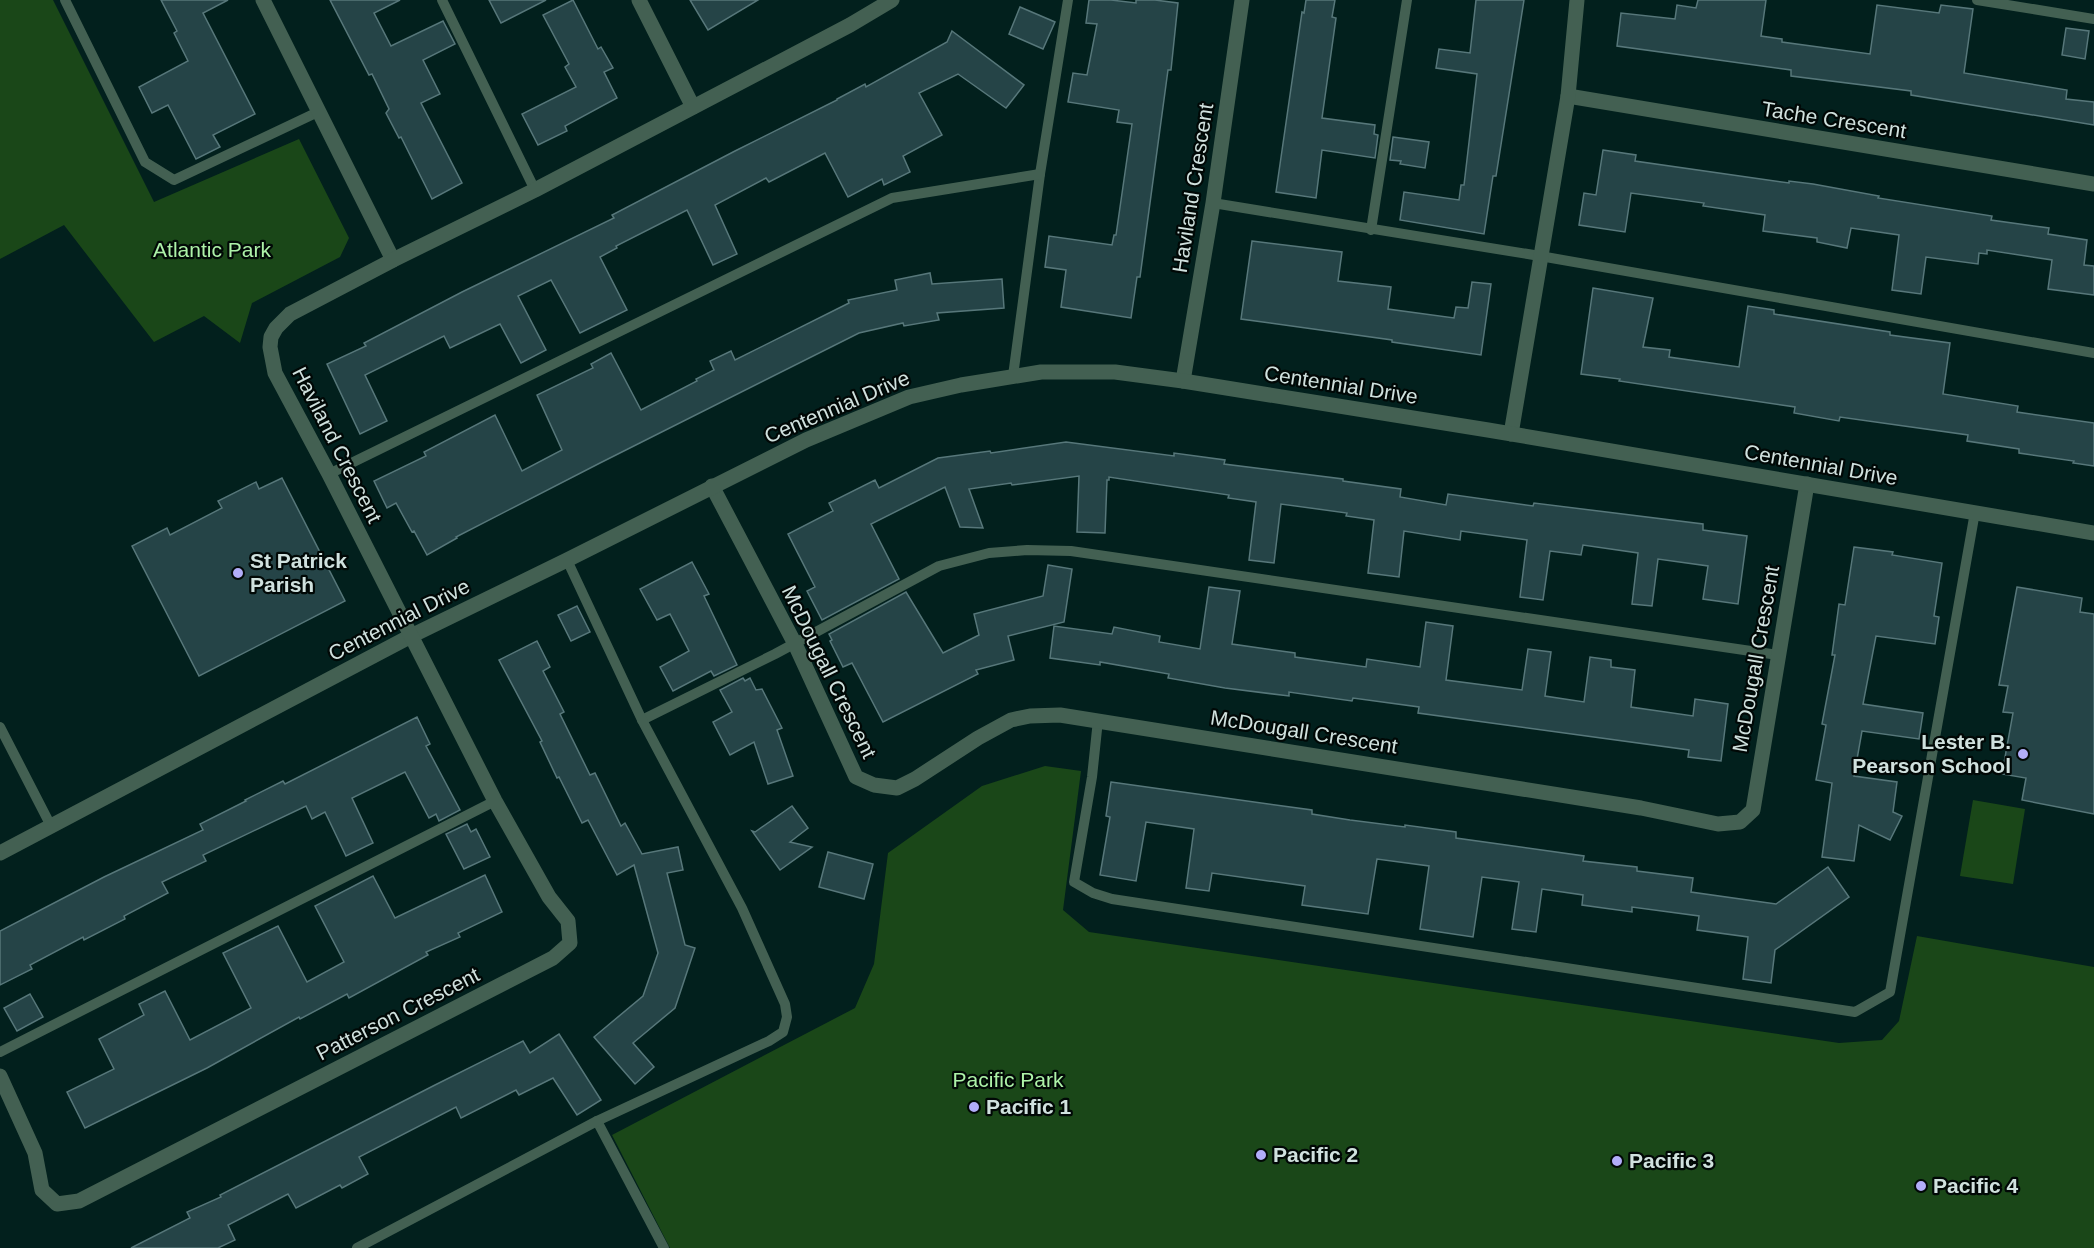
<svg xmlns="http://www.w3.org/2000/svg" width="2094" height="1248" viewBox="0 0 2094 1248" font-family="Arial,sans-serif">
  <style>
    .green { fill: #1a4718 }
    .building { fill: #254447; stroke: #57777a; stroke-width: 1.5 }
    .lines { fill: none; stroke-linecap: round; stroke-linejoin: round }
    .lane { stroke: #436052; stroke-width: 10 }
    .street { stroke: #436052; stroke-width: 15 }
    .poi-dot { fill: #b2adf9; stroke: #010806; stroke-width: 2 }
    .labels { text-anchor: middle; stroke-width: 4.5; stroke-linejoin: round; paint-order: stroke }
    .street-label { font-size: 21px; fill: #d0e1de; stroke: #010806 }
    .park-label { font-size: 21px; fill: #adf2a8; stroke: #010806 }
    .poi-label { font-size: 21px; font-weight: bold; fill: #d0e1de; stroke: #010806; text-anchor: start }
  </style>
  <rect width="100%" height="100%" fill="#02201d"/>
  <g class="green">
    <path d="M0 0H53L154 202 299 139 349 238 340 257 252 303 240 343 204 316 154 342 64 225 0 259Z"/>
    <path d="M1045 766 1081 771 1063 910 1089 932 1839 1043 1882 1040 1899 1021 1917 936 2094 967V1248H670L612 1135 855 1008 874 964 888 853 982 786Z"/>
    <path d="M1973 800 2025 809 2013 884 1960 876Z"/>
  </g>
  <g class="building">
    <path d="M161 0H228L203 13 255 114 213 135 220 147 196 159 168 105 152 113 139 87 188 61 174 33 177 31Z"/>
    <path d="M330 0H400L374 13 391 46 443 21 455 44 423 60 440 94 421 103 462 183 432 199 401 137 399 138 386 113 389 109 372 74 369 75Z"/>
    <path d="M489 0H546L501 23Z"/>
    <path d="M573 0 598 49 601 47 613 68 604 72 617 98 565 126 567 131 538 145 522 114 576 87 565 67 569 64 543 15Z"/>
    <path d="M690 0H758L708 30Z"/>
    <path d="M1089 0H1111L1136 3V0H1155L1178 3 1171 70H1168L1140 277H1137L1131 318 1061 307 1066 270 1045 267 1049 236 1112 245 1114 235H1116L1132 124 1117 122 1119 110 1068 102 1073 73 1087 75 1097 24 1086 23Z"/>
    <path d="M1306 0H1335L1332 17 1336 18 1322 118 1375 125 1374 134 1378 135 1375 158 1322 150 1316 198 1276 192 1302 12 1304 13Z"/>
    <path d="M1476 0H1524L1496 176H1493L1484 234 1400 220 1404 192 1459 200 1461 185H1464L1477 74 1436 68 1439 49 1470 53Z"/>
    <path d="M1698 0H1766L1761 36 1782 39V42L1870 54 1877 5 1939 13 1941 5 1973 9 1964 73 2067 90 2066 99 2094 102V125L1911 95V91L1791 76V70L1617 46 1621 13 1675 19 1677 5 1696 8Z"/>
    <path d="M1020 7 1055 22 1043 49 1009 34Z"/>
    <path d="M2066 28 2089 31 2085 59 2062 55Z"/>
    <path d="M952 31 1024 85 1006 108 958 74 919 93 942 135 903 156 910 172 884 185 882 179 848 197 825 153 769 182 766 178 715 205 737 254 713 265 687 210 616 246 617 248 600 257 627 310 580 333 551 280 518 296 546 350 521 363 500 324 450 348 444 336 365 375 387 421 360 434 327 364 366 346 364 343 462 292 614 218 612 215 735 151 837 100V99L865 84 866 87 947 42Z"/>
    <path d="M1393 137 1429 142 1425 168 1400 164 1401 161 1390 160Z"/>
    <path d="M1603 150 1636 155 1635 161 1789 183V181L1813 184 1879 196 1878 198 1992 216 1991 220 2049 228 2048 234 2087 240 2084 265 2094 266V295L2048 289 2052 260 1987 250V254L1979 253 1978 264 1926 257 1921 294 1892 290 1899 235 1851 228 1847 248 1817 242V238L1763 231 1765 215 1703 206 1704 203 1631 193 1625 232 1579 225 1584 193 1596 195Z"/>
    <path d="M1252 241 1342 252 1338 281 1391 287 1388 309 1454 318 1456 307 1468 308 1472 282 1491 284 1481 355 1392 342V340L1241 319Z"/>
    <path d="M930 273 932 284 1002 279 1004 308 937 313 939 320 904 326 903 323 859 333 600 463 456 537 457 538 427 555 414 531 412 532 396 503 387 508 374 481 426 456 424 452 495 415 522 471 562 450 537 395 593 368 591 364 611 353 641 410 697 381 696 379 714 370 710 361 731 351 735 360 849 303 848 300 897 290 895 280Z"/>
    <path d="M1593 288 1653 298 1643 347 1670 350 1669 357 1739 367 1748 306 1774 310V314L1890 332V335L1950 343 1943 394 2018 406 2017 412 2094 423V466L2073 463 2074 461 2019 453V449L1967 441 1968 435 1840 417 1839 421 1794 413 1795 407 1619 381 1620 379 1581 374Z"/>
    <path d="M1066 442 1174 456V453L1225 460 1224 464 1343 479V481L1401 489 1400 497 1446 505 1448 494 1533 506 1534 503 1703 524V530L1747 536 1738 604 1703 599 1708 566 1658 559 1652 606 1632 604 1638 553 1583 545 1581 555 1550 551 1543 600 1520 597 1527 540 1461 531 1460 540 1404 531 1399 577 1368 573 1374 520 1346 516 1347 513 1281 504 1274 563 1249 560 1256 502 1228 498 1229 495 1109 477V480H1107L1105 533 1077 532 1079 476 1012 485 1011 483 969 489 983 528 960 527 945 487 871 524 899 579 822 620 807 591 815 587 788 534 833 511 829 503 875 480 879 488 938 458 990 451 991 453Z"/>
    <path d="M282 478 345 601 199 676 132 546 167 528 170 535 222 508 218 501 256 482 259 489Z"/>
    <path d="M1854 547 1893 552 1892 555 1942 563 1934 616 1939 617 1935 644 1876 636 1863 704 1923 713 1919 739 1862 731 1854 776 1897 782 1893 812 1902 816 1890 840 1859 825 1854 861 1822 857 1832 783 1816 780 1826 725 1822 724 1835 655H1832L1839 604 1845 605Z"/>
    <path d="M692 562 709 594 704 596 737 665 714 676 711 671 673 691 660 667 689 651 670 614 657 620 640 589Z"/>
    <path d="M1048 565 1072 569 1064 622 1008 636 1014 660 976 670 978 674 883 722 852 663 843 667 830 641 832 640 829 634 906 592 943 653 979 635 974 614 1043 596Z"/>
    <path d="M1209 587 1240 591 1232 644 1295 653V657L1366 667 1367 659 1420 667 1426 622 1453 626 1446 680 1522 690 1528 649 1551 652 1545 696 1584 702 1590 657 1611 660V667L1635 670 1631 707 1693 716 1695 699 1728 704 1721 761 1688 757 1689 750 1418 713 1419 707 1353 698 1352 701 1289 692V696L1225 688 1168 678 1169 674 1100 662V665L1050 658 1054 626 1112 634 1114 627 1160 636 1159 642 1200 649Z"/>
    <path d="M2017 587 2082 598 2080 612 2094 614V814L2022 800 2026 778 2002 774 2013 713 2003 712 2008 686 1999 685Z"/>
    <path d="M577 606 590 632 571 641 558 615Z"/>
    <path d="M537 641 550 667 543 671 564 712 560 714 590 775 595 773 621 826 625 823 642 854 678 847 683 870 667 873 685 945 695 948 675 1008 633 1043 654 1067 635 1084 594 1037 643 996 658 953 634 865 617 875 588 820 582 823 559 777 557 778 540 742 542 741 499 660Z"/>
    <path d="M743 678 745 681 750 678 756 690 762 689 782 728 777 730 793 776 768 784 754 742 730 755 713 722 732 712 720 690Z"/>
    <path d="M417 717 430 744 426 746 460 810 439 821 436 814 429 818 405 772 352 798 373 843 346 856 325 812 312 819 306 806 203 855 206 861 162 882 168 893 124 916 125 919 84 940 83 937 30 965 32 969 0 985V931L104 877 203 830 200 824 246 801 245 800 283 781 285 784Z"/>
    <path d="M1111 782 1312 810V814L1350 820 1405 827V825L1456 832V838L1584 856 1583 861 1637 867V871L1693 878 1691 892 1776 904 1828 867 1849 897 1775 950 1771 983 1743 979 1748 937 1697 930 1699 916 1632 907V912L1582 905 1583 895 1542 889 1536 932 1512 929 1519 882 1482 877 1473 937 1420 929 1429 866 1377 859 1368 914 1302 905 1305 886 1212 873 1209 891 1186 888 1194 829 1146 822 1136 881 1100 875 1110 817 1106 816Z"/>
    <path d="M792 806 808 828 790 842 812 847 780 870 752 831 755 832Z"/>
    <path d="M467 824 471 832 476 829 490 857 464 869 446 834Z"/>
    <path d="M828 852 873 864 864 899 819 887Z"/>
    <path d="M485 875 502 912 458 933 460 937 426 952 428 955 349 998 347 994 300 1019 299 1017 207 1068 85 1128 67 1092 114 1069 99 1039 144 1015 139 1004 165 991 190 1040 251 1008 223 953 278 926 307 982 344 962 315 906 373 876 395 918Z"/>
    <path d="M30 994 43 1017 17 1031 4 1008Z"/>
    <path d="M559 1034 601 1100 577 1115 553 1078 519 1095 516 1090 461 1118 456 1107 359 1157 368 1174 342 1188 340 1185 296 1208 288 1194 228 1225 235 1240 218 1248H131L190 1218 187 1212 221 1197 220 1195 435 1085 523 1041 530 1053Z"/>
  </g>
  <g class="lines">
    <g class="lane">
      <path d="M65 0 145 162 174 180 320 111"/>
      <path d="M442 0 535 190"/>
      <path d="M1977 0 2094 19"/>
      <path d="M1213 203 1540 256 2094 353"/>
      <path d="M1371 230 1407 0"/>
      <path d="M1013 376 1040 174 1068 0"/>
      <path d="M329 474 892 198 1040 174"/>
      <path d="M642 720 775 654 939 566 989 553 1027 550 1071 551 1778 655"/>
      <path d="M1098 720 1092 777 1074 882 1093 893 1112 899 1855 1012 1890 992 1975 512"/>
      <path d="M0 727 51 826"/>
      <path d="M0 1052 495 801"/>
      <path d="M597 1121 664 1248"/>
      <path d="M357 1248 597 1121 769 1041 783 1032 787 1017 785 1004 742 908 642 720 567 560"/>
    </g>
    <g class="street">
      <path d="M263 0 393 260"/>
      <path d="M639 0 693 107"/>
      <path d="M1568 96 2094 184"/>
      <path d="M1183 381 1213 203 1242 0"/>
      <path d="M1511 434 1568 96 1577 0"/>
      <path d="M712 486 795 644 856 777 874 785 897 788 915 779 978 738 1011 720 1030 716 1060 715 1641 808 1718 824 1740 822 1753 810 1807 484"/>
      <path d="M0 853 411 636 567 560 806 440 909 397 961 385 1041 372H1115L1183 381 1488 430 2094 533"/>
      <path d="M0 1076 35 1153 42 1190 57 1204 79 1201 553 958 570 943 568 921 549 897 495 801 329 474 275 373 270 347 271 337 276 328 290 314 393 260 535 190 850 25 892 0"/>
    </g>
  </g>
  <g class="poi-dot">
    <circle cx="238" cy="573" r="6"/>
    <circle cx="2023" cy="754" r="6"/>
    <circle cx="974" cy="1107" r="6"/>
    <circle cx="1261" cy="1155" r="6"/>
    <circle cx="1617" cy="1161" r="6"/>
    <circle cx="1921" cy="1186" r="6"/>
  </g>
  <g class="labels">
    <g class="street-label">
      <text transform="translate(1834 120) rotate(9)" y="7">Tache Crescent</text>
      <text transform="translate(1193 188) rotate(-81)" y="7">Haviland Crescent</text>
      <text transform="translate(1341 385) rotate(9)" y="7">Centennial Drive</text>
      <text transform="translate(837 407) rotate(-23)" y="7">Centennial Drive</text>
      <text transform="translate(337 445) rotate(63)" y="7">Haviland Crescent</text>
      <text transform="translate(1821 465) rotate(10)" y="7">Centennial Drive</text>
      <text transform="translate(399 620) rotate(-27)" y="7">Centennial Drive</text>
      <text transform="translate(1756 659) rotate(-80)" y="7">McDougall Crescent</text>
      <text transform="translate(829 672) rotate(64)" y="7">McDougall Crescent</text>
      <text transform="translate(1304 732) rotate(9)" y="7">McDougall Crescent</text>
      <text transform="translate(398 1014) rotate(-27)" y="7">Patterson Crescent</text>
    </g>
    <g class="park-label">
      <text x="212" y="257">Atlantic Park</text>
      <text x="1008" y="1087">Pacific Park</text>
    </g>
    <g class="poi-label">
      <text x="250" y="568">St Patrick<tspan x="250" dy="24">Parish</tspan></text>
      <text x="2011" y="749" text-anchor="end">Lester B.<tspan x="2011" dy="24">Pearson School</tspan></text>
      <text x="986" y="1114">Pacific 1</text>
      <text x="1273" y="1162">Pacific 2</text>
      <text x="1629" y="1168">Pacific 3</text>
      <text x="1933" y="1193">Pacific 4</text>
    </g>
  </g>
</svg>
